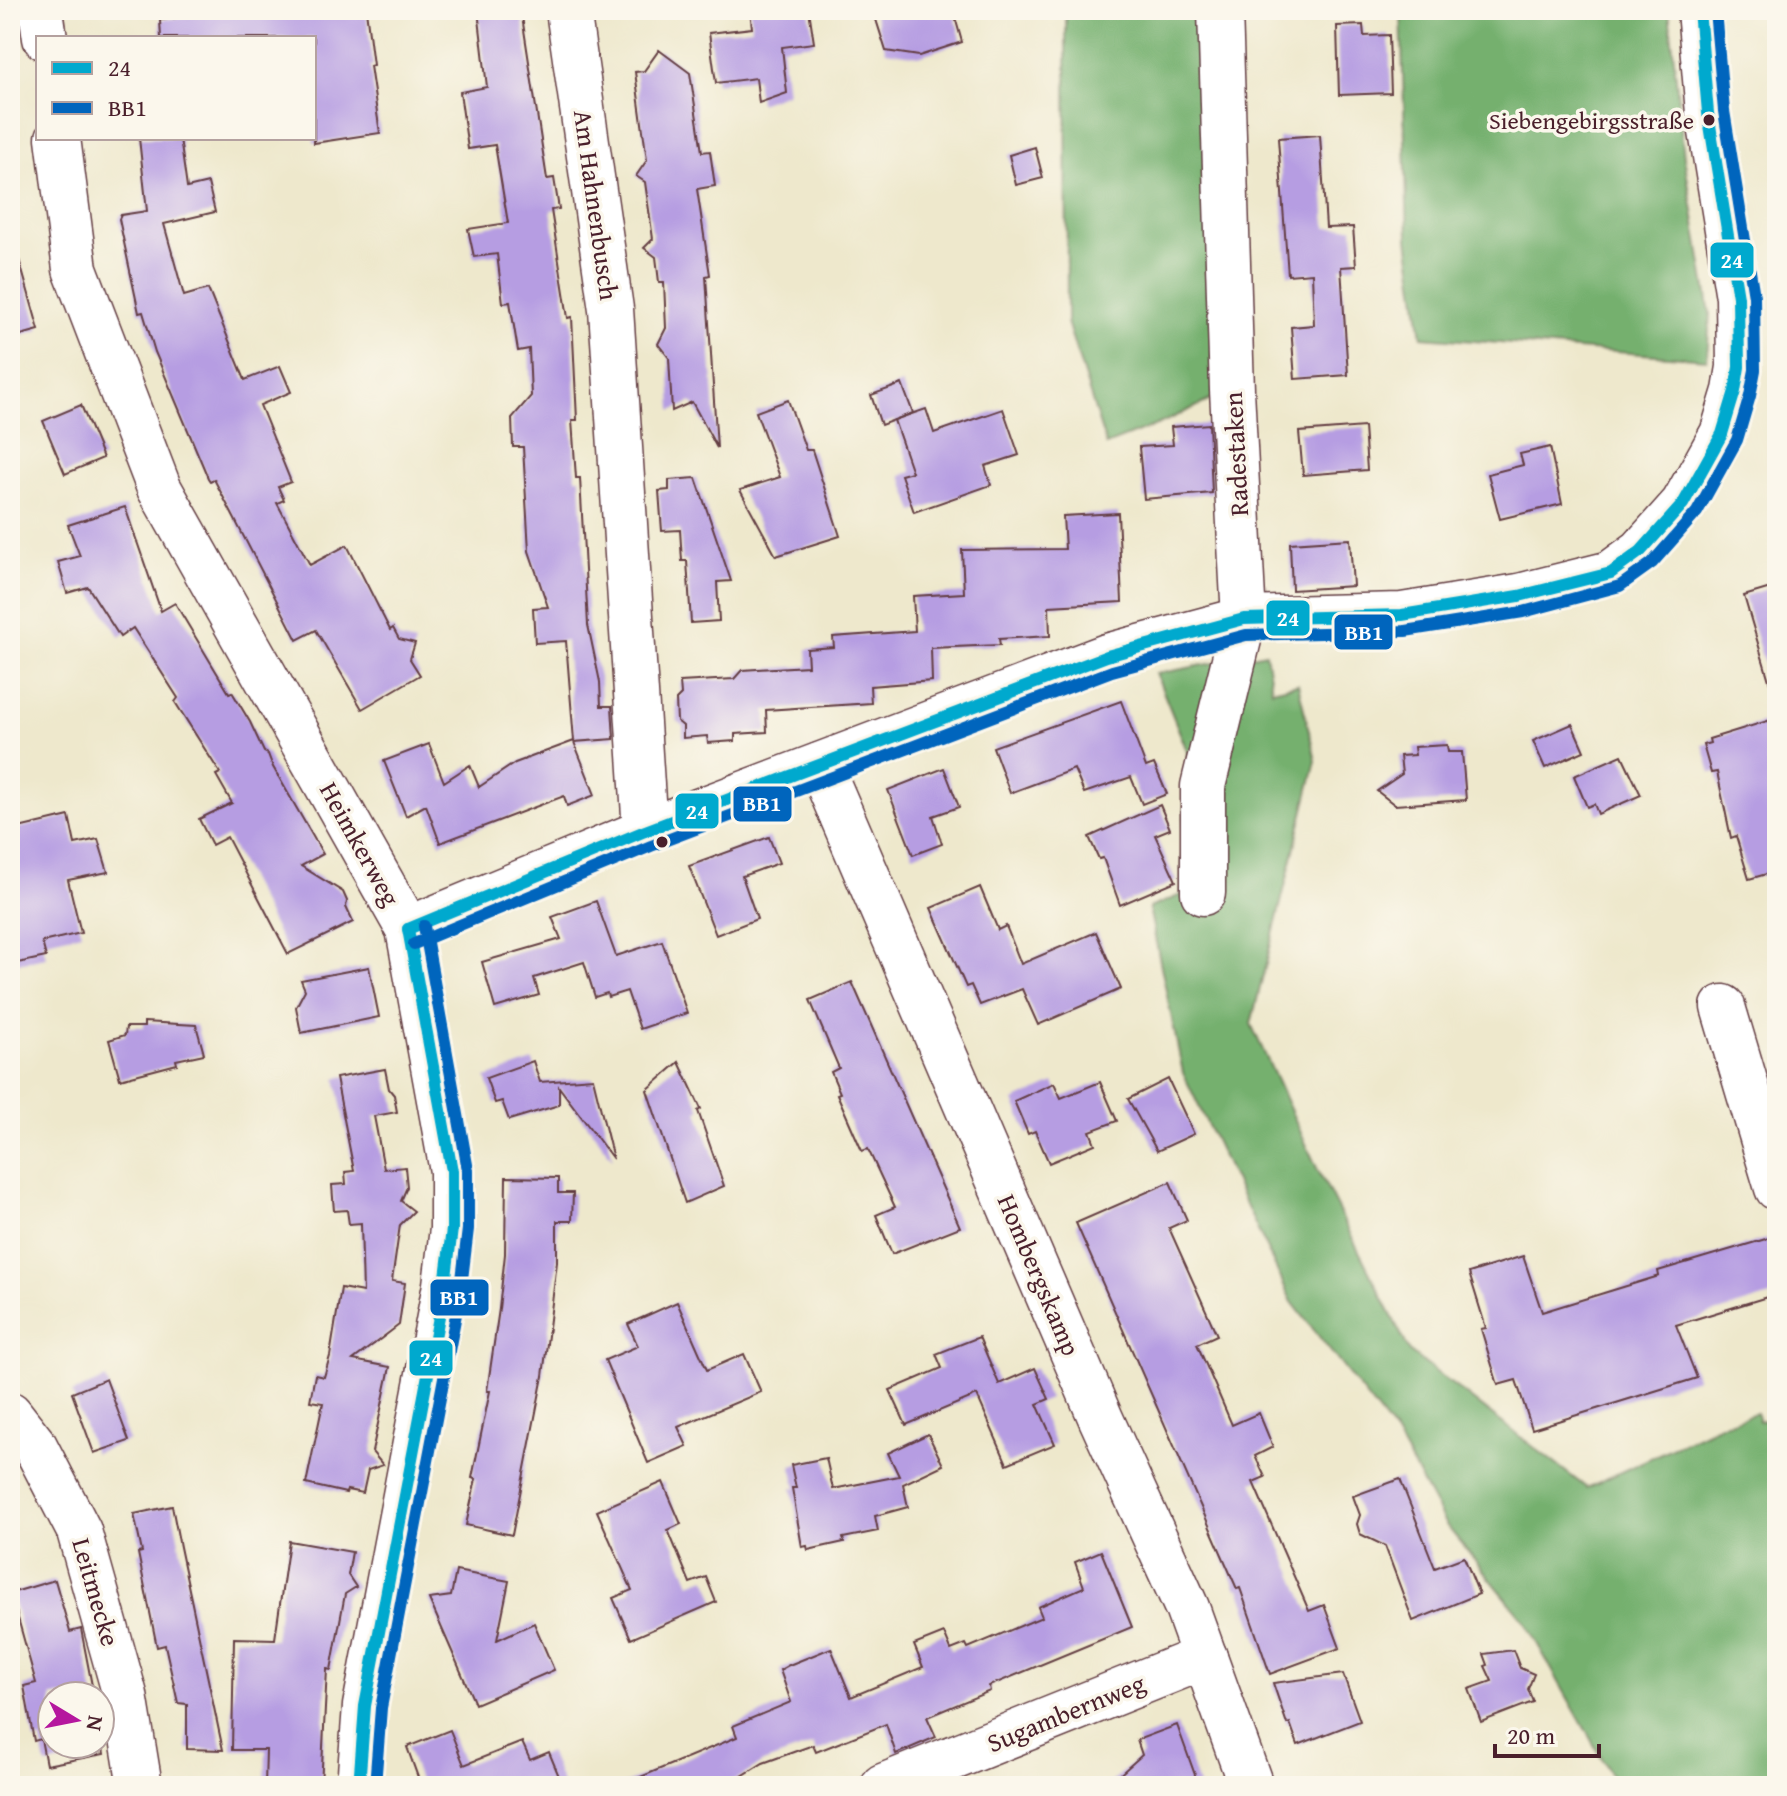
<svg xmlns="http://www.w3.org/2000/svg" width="1787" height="1796" viewBox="0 0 1787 1796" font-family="'Gentium Book Plus',serif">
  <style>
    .forest { fill: #74b06e; stroke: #5f684c; stroke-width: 2 }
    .building { fill: #b69de2 }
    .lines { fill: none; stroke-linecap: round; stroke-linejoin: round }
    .minor-casing { stroke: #633d43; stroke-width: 47 }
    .minor { stroke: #fff; stroke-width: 44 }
    .bus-1-casing { stroke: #fbf7ec; stroke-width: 18 }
    .bus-2-casing { stroke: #fbf7ec; stroke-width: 18 }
    .bus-1 { stroke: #00a9ce; stroke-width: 12 }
    .bus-2 { stroke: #0065bd; stroke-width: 12 }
    .bus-dot { fill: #4a1f2b; stroke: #fbf7ec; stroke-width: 3 }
    .labels { text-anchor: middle; stroke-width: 7; stroke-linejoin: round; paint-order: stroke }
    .bus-label { font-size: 24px; fill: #4a1f2b; stroke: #fbf7ec; text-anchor: end }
    .street-label { font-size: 26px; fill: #4a1f2b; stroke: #fbf7ec }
    .line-badge { stroke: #fbf7ec; stroke-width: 3 }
    .badge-label { font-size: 22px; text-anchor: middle; font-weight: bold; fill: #fff }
  </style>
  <rect width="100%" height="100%" fill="#fbf7ec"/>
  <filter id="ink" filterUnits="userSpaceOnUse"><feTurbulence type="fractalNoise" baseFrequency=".0125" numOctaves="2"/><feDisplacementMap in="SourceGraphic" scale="16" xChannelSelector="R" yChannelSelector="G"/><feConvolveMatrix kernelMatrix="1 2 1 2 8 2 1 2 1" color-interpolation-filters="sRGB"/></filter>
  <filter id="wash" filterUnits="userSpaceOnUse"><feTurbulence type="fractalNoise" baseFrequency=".006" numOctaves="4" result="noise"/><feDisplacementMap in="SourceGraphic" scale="32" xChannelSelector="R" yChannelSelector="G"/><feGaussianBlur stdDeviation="1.8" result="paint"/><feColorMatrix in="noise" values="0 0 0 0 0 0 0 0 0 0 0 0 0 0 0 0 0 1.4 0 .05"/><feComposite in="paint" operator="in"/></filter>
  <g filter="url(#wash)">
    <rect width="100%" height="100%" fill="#eee8cc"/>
    <g class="forest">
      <path d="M1066 10H1220L1232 390 1159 424 1106 445 1067 322Z"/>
      <path d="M1401 10H1669L1684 157 1710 313 1707 359 1422 337 1408 239Z"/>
      <path d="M1266 653 1272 690 1298 684 1316 761 1251 1024 1317 1168 1410 1352 1587 1488 1720 1425 1756 1413 1759 1421 1777 1417V1786H1613L1611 1775 1524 1620 1446 1525 1396 1435 1292 1302 1183 1073 1149 908 1181 895 1188 753 1156 674Z"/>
    </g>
    <g id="blocks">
      <g class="building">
        <path d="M241 10H366L373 65 370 66 380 133 314 143V38H161L160 20Z"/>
        <path d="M478 10H521L547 179 554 178 559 209 551 210 568 318 572 317 577 420H572L576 478H580L588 625 600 682 601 706H612L614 739 574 742 595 795 567 806 564 796 440 843 426 805 406 816 384 761 429 744 444 782 470 765 479 787 515 763 574 741 566 641 535 643 533 608 548 607 529 551 523 447H513L512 418 531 396 529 349 518 351 510 302 503 303 497 254 474 257 468 229 508 223 495 145 468 149 460 92 487 87Z"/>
        <path d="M750 10H809L814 43 782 47 787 93 759 103 756 78 716 83 709 33 752 28Z"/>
        <path d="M873 10H953L962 42 919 56 886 51Z"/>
        <path d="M1363 25 1364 36 1389 35 1391 93 1339 95 1337 26Z"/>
        <path d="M659 50 690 73 702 152 710 151 715 186 697 189 710 275 706 276 717 448 692 402 672 411 669 358 658 344 666 328 664 282H659L656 257 644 248 653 239 645 182 636 176 647 160 635 72 644 71Z"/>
        <path d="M1320 135 1326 228 1353 227 1356 266 1341 267 1348 375 1295 379 1291 327 1314 325 1312 273 1288 275 1278 138Z"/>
        <path d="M139 138H180L187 188 208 183 215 212 164 224 184 296 208 289 245 380 280 366 291 392 260 405 291 482 278 487 284 500 277 503 310 565 347 545 390 630 393 628 399 639 415 643 410 659 420 675 362 709 316 630 297 640 214 479 210 481 208 478 155 352 143 312 139 313 119 219 121 215 147 211Z"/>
        <path d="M1035 147 1043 178 1016 185 1009 155Z"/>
        <path d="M18 256 39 330 10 338V257Z"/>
        <path d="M902 384 913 413 881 425 871 395Z"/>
        <path d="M788 400 806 450H812L840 536 776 556 740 490 780 477 756 412Z"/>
        <path d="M81 405 103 458 65 474 43 421Z"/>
        <path d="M926 409 934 433 1003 409 1019 455 985 466 991 485 914 512 901 475 912 472 894 420Z"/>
        <path d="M1209 424 1212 493 1144 499 1139 447 1173 445 1171 427Z"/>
        <path d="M1364 427 1367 470 1303 475 1299 432Z"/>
        <path d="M1550 447 1562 504 1500 519 1488 474 1523 465 1520 454Z"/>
        <path d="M696 478 731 581 717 582 719 621 691 623 687 561H682L680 530 662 531 659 491 669 490V480Z"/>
        <path d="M125 507 161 611 175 603 229 693 232 692 250 722 264 752 268 754 273 767 323 854 301 866 343 892 347 901 346 907 353 922 288 954 227 837 212 845 199 819 232 803 216 775 220 773 175 702 178 698 133 628 120 637 88 587 67 593 58 562 80 556 68 525Z"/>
        <path d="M1118 513 1122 602 1049 606 1050 636 999 639 1000 645 931 648 932 681 870 686 871 703 766 710 767 732 735 734V741L708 743 707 736 683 738V726L677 721 676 700 681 695 680 682 734 679 742 670 808 666 807 649 834 647 833 637 915 631 913 596 964 593 962 550 1065 549 1063 516Z"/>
        <path d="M1350 539 1353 586 1292 590 1290 543Z"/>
        <path d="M1777 586V683L1770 684 1744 596Z"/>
        <path d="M1121 701 1146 767 1154 764 1167 794 1142 804 1131 777 1084 793 1074 769 1010 793 993 747Z"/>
        <path d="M1777 718V871L1749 879 1736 836 1731 838 1717 772 1711 773 1703 745 1710 743 1709 739Z"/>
        <path d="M1572 724 1584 751 1545 768 1533 741Z"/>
        <path d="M1447 745 1448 752H1462L1466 800 1395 805 1377 791 1402 774 1400 756 1415 755 1414 747Z"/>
        <path d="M1622 755 1641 795 1598 814 1594 804 1587 807 1574 776Z"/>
        <path d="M944 768 959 807 933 816 942 844 913 855 888 790Z"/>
        <path d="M1160 805 1170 829 1155 835 1176 881 1120 905 1103 858 1099 859 1089 837Z"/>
        <path d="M69 816 75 844 98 839 108 872 68 880 81 933 42 942 46 957 13 964 10 950V830Z"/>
        <path d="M769 837 779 863 742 876 757 919 716 935 689 866Z"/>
        <path d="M980 887 998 930 1006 926 1021 964 1096 932 1121 989 1038 1025 1022 989 980 1005 971 985 966 987 931 908Z"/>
        <path d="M596 901 616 956 662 941 687 1013 640 1029 627 991 608 997 607 993 595 997 584 962 534 978 539 995 495 1008 482 962 561 939 552 917Z"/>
        <path d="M369 967 379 1017 301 1033 296 1007 305 990 301 980Z"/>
        <path d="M852 982 960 1227 892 1254 876 1215 895 1207 868 1149 862 1151 837 1094 840 1093 831 1072 839 1068 810 1000Z"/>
        <path d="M144 1022 196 1025 204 1054 176 1060 177 1064 120 1079 109 1040 125 1035 126 1027H144Z"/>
        <path d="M533 1061 540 1082 593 1078 613 1159 559 1087V1105L509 1120 502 1101 495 1103 486 1078Z"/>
        <path d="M679 1062 701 1109 698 1111 724 1186 685 1203 647 1090Z"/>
        <path d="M385 1069 389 1089 394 1095 397 1112 374 1116 384 1169 405 1167 407 1187 401 1201 414 1211 400 1225 392 1281 405 1283 399 1325 353 1360 390 1367 372 1452 383 1465 368 1470 363 1493 347 1490 346 1493 306 1484 323 1403 310 1401 315 1375 324 1377 330 1356 341 1288 363 1292 361 1223 349 1224 347 1210 334 1211 332 1185 346 1184 345 1172 354 1171 336 1078Z"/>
        <path d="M1168 1079 1194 1134 1157 1151 1128 1099Z"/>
        <path d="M1100 1082 1117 1121 1090 1131 1095 1144 1049 1163 1035 1131 1028 1134 1014 1101 1054 1083 1061 1098Z"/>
        <path d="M506 1177 558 1178V1193H573L572 1221H557V1262L543 1376 512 1535 466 1525 476 1479 472 1478 490 1391H487L499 1309 505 1254Z"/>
        <path d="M1170 1182 1187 1220 1169 1228 1217 1335 1197 1344 1232 1425 1259 1413 1273 1447 1255 1456 1265 1477 1253 1482 1309 1611 1324 1605 1340 1648 1270 1674 1240 1588 1237 1589 1076 1223Z"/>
        <path d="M1769 1238 1777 1264V1294L1676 1325 1697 1378 1532 1429 1516 1380 1498 1385 1481 1329 1486 1328 1469 1273 1523 1256 1542 1312 1659 1276 1658 1271Z"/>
        <path d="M677 1302 707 1370 744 1354 761 1392 678 1427 687 1446 648 1463 605 1360 638 1346 628 1324Z"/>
        <path d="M979 1337 999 1384 1035 1368 1049 1399 1037 1404 1055 1444 1007 1464 977 1395 906 1425 890 1390 942 1368 936 1354Z"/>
        <path d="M106 1379 129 1441 94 1453 72 1393Z"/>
        <path d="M928 1434 943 1465 903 1484 908 1507 875 1516 878 1531 843 1538 844 1542 808 1550 807 1546 802 1547 792 1488H796L791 1465 826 1458 833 1489 899 1476 888 1453Z"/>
        <path d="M1400 1479 1435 1568 1464 1557 1479 1594 1413 1621 1385 1546 1360 1534 1357 1524 1360 1515 1353 1496Z"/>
        <path d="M663 1482 681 1524 668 1530 690 1583 706 1577 716 1602 631 1639 613 1598 632 1590 597 1511Z"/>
        <path d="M172 1506 180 1547 223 1750 187 1749V1704L178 1703 165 1645 157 1647 138 1553 142 1552 134 1514Z"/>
        <path d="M289 1541 352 1552 348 1575 356 1587 345 1594 331 1670 327 1669 321 1786H265L266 1750H232L234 1638 275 1639Z"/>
        <path d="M1101 1551 1132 1627 989 1686 990 1691 927 1717 936 1737 896 1754 886 1724 816 1752 813 1745 763 1763 726 1786H619L737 1737 733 1726 791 1702 780 1670 789 1665 831 1648 851 1697 923 1667 914 1645 944 1633 951 1650 966 1644 968 1648 1042 1617 1038 1607 1084 1587 1075 1562Z"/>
        <path d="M456 1571 509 1581 497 1640 534 1623 554 1670 475 1704 429 1599 451 1596Z"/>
        <path d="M55 1580 70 1632 81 1629 94 1696H52V1744H100V1730L104 1754 46 1765 41 1739 34 1741 24 1686 36 1683 11 1593Z"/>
        <path d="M1513 1650 1520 1668 1534 1674 1528 1689 1533 1702 1481 1722 1469 1689 1492 1681 1485 1666 1488 1665 1484 1654Z"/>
        <path d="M1343 1674 1360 1721 1298 1745 1290 1723 1287 1724 1273 1683Z"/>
        <path d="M1177 1725 1199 1786H1107L1142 1755 1137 1740Z"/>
        <path d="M450 1730 464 1765 522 1742 530 1760 549 1752 563 1786H416L420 1783 407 1747Z"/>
      </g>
    </g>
  </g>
  <g filter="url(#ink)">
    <use href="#blocks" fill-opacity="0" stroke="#633d43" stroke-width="2"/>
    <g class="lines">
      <defs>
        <g id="minor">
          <path d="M41 10 45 38"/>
          <path d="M568 10 611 309 645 831"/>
          <path d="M58 138 75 269 159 488 408 929 452 1171V1229L445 1285 365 1706 359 1786"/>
          <path d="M820 765 1101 1419 1187 1608 1251 1786"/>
          <path d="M1203 893V786L1244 619 1232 390 1220 10"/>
          <path d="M408 929 645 831 1107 656 1244 619 1402 615 1519 596 1611 573 1641 551 1683 504 1722 434 1735 391 1739 367 1738 297 1708 113 1699 10"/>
          <path d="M1723 1007 1777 1188"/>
          <path d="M10 1414 35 1446 79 1531 125 1695 140 1786"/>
          <path d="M883 1786 1205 1657"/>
        </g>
      </defs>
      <use href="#minor" class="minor-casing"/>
      <use href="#minor" class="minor"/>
      <defs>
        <g id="bus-1">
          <path d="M408 929 645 831 1107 656 1244 619 1402 615 1519 596 1611 573 1641 551 1683 504 1722 434 1735 391 1739 367 1738 297 1708 113 1699 10"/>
          <path d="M359 1786 365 1706 445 1285 452 1229V1171L408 929"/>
        </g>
        <g id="bus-2">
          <path d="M414 944 651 846 1112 671 1246 635 1405 631 1523 612 1620 586 1652 563 1697 512 1737 440 1750 396 1755 370 1754 296 1724 111 1715 10"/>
          <path d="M375 1786 381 1708 461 1288 468 1229V1170L424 926"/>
        </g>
      </defs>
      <use href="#bus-1" class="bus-1-casing"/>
      <use href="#bus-2" class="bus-2-casing"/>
      <use href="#bus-1" class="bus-1"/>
      <use href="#bus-2" class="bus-2"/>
    </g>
  </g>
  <g class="bus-dot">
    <circle cx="1709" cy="120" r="7"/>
    <circle cx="662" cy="842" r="7"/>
  </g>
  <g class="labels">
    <g class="bus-label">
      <text x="1694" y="129">Siebengebirgsstraße</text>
    </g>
    <g class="street-label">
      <text transform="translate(596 205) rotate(82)" y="9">Am Hahnenbusch</text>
      <text transform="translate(1236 454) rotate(-93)" y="9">Radestaken</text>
      <text transform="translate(360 844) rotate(61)" y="9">Heimkerweg</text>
      <text transform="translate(1039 1275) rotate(67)" y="9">Hombergskamp</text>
      <text transform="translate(96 1592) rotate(74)" y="9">Leitmecke</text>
      <text transform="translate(1066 1713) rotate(-22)" y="9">Sugambernweg</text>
    </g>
  </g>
  <g class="line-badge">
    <rect x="1709" y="241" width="46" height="38" rx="8" fill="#00a9ce"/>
    <rect x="1265" y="599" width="46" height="38" rx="8" fill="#00a9ce"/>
    <rect x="1333" y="613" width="61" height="38" rx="8" fill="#0065bd"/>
    <rect x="732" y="785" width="61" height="38" rx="8" fill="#0065bd"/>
    <rect x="674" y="792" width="46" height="38" rx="8" fill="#00a9ce"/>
    <rect x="429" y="1278" width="61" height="39" rx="8" fill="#0065bd"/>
    <rect x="408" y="1339" width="46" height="38" rx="8" fill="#00a9ce"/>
  </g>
  <g class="badge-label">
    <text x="1732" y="268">24</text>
    <text x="1288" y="626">24</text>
    <text x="1364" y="640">BB1</text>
    <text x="762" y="811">BB1</text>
    <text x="697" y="819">24</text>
    <text x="459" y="1305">BB1</text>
    <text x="431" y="1366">24</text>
  </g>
  <rect width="1787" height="1796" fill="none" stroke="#fbf7ec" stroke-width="40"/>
  <rect x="36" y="36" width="280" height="104" fill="#fbf7ec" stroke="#b4a19f" stroke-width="2"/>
  <rect x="52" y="62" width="40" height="12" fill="#00a9ce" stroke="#b4a19f" stroke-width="2"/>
  <text x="108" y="76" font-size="24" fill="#4a1f2b">24</text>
  <rect x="52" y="102" width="40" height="12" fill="#0065bd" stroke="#b4a19f" stroke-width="2"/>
  <text x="108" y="116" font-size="24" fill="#4a1f2b">BB1</text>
  <g transform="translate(76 1720) rotate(100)"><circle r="38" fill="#fbf7ec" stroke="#b4a19f" stroke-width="2"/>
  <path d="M0-6L14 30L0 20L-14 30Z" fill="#b5179e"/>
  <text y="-12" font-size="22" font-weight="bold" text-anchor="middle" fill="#4a1f2b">N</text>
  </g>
  <path d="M1495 1744v12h104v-12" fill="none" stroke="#4a1f2b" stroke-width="4"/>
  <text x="1507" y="1744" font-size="24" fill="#4a1f2b" stroke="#fbf7ec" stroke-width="6" paint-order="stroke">20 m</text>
</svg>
